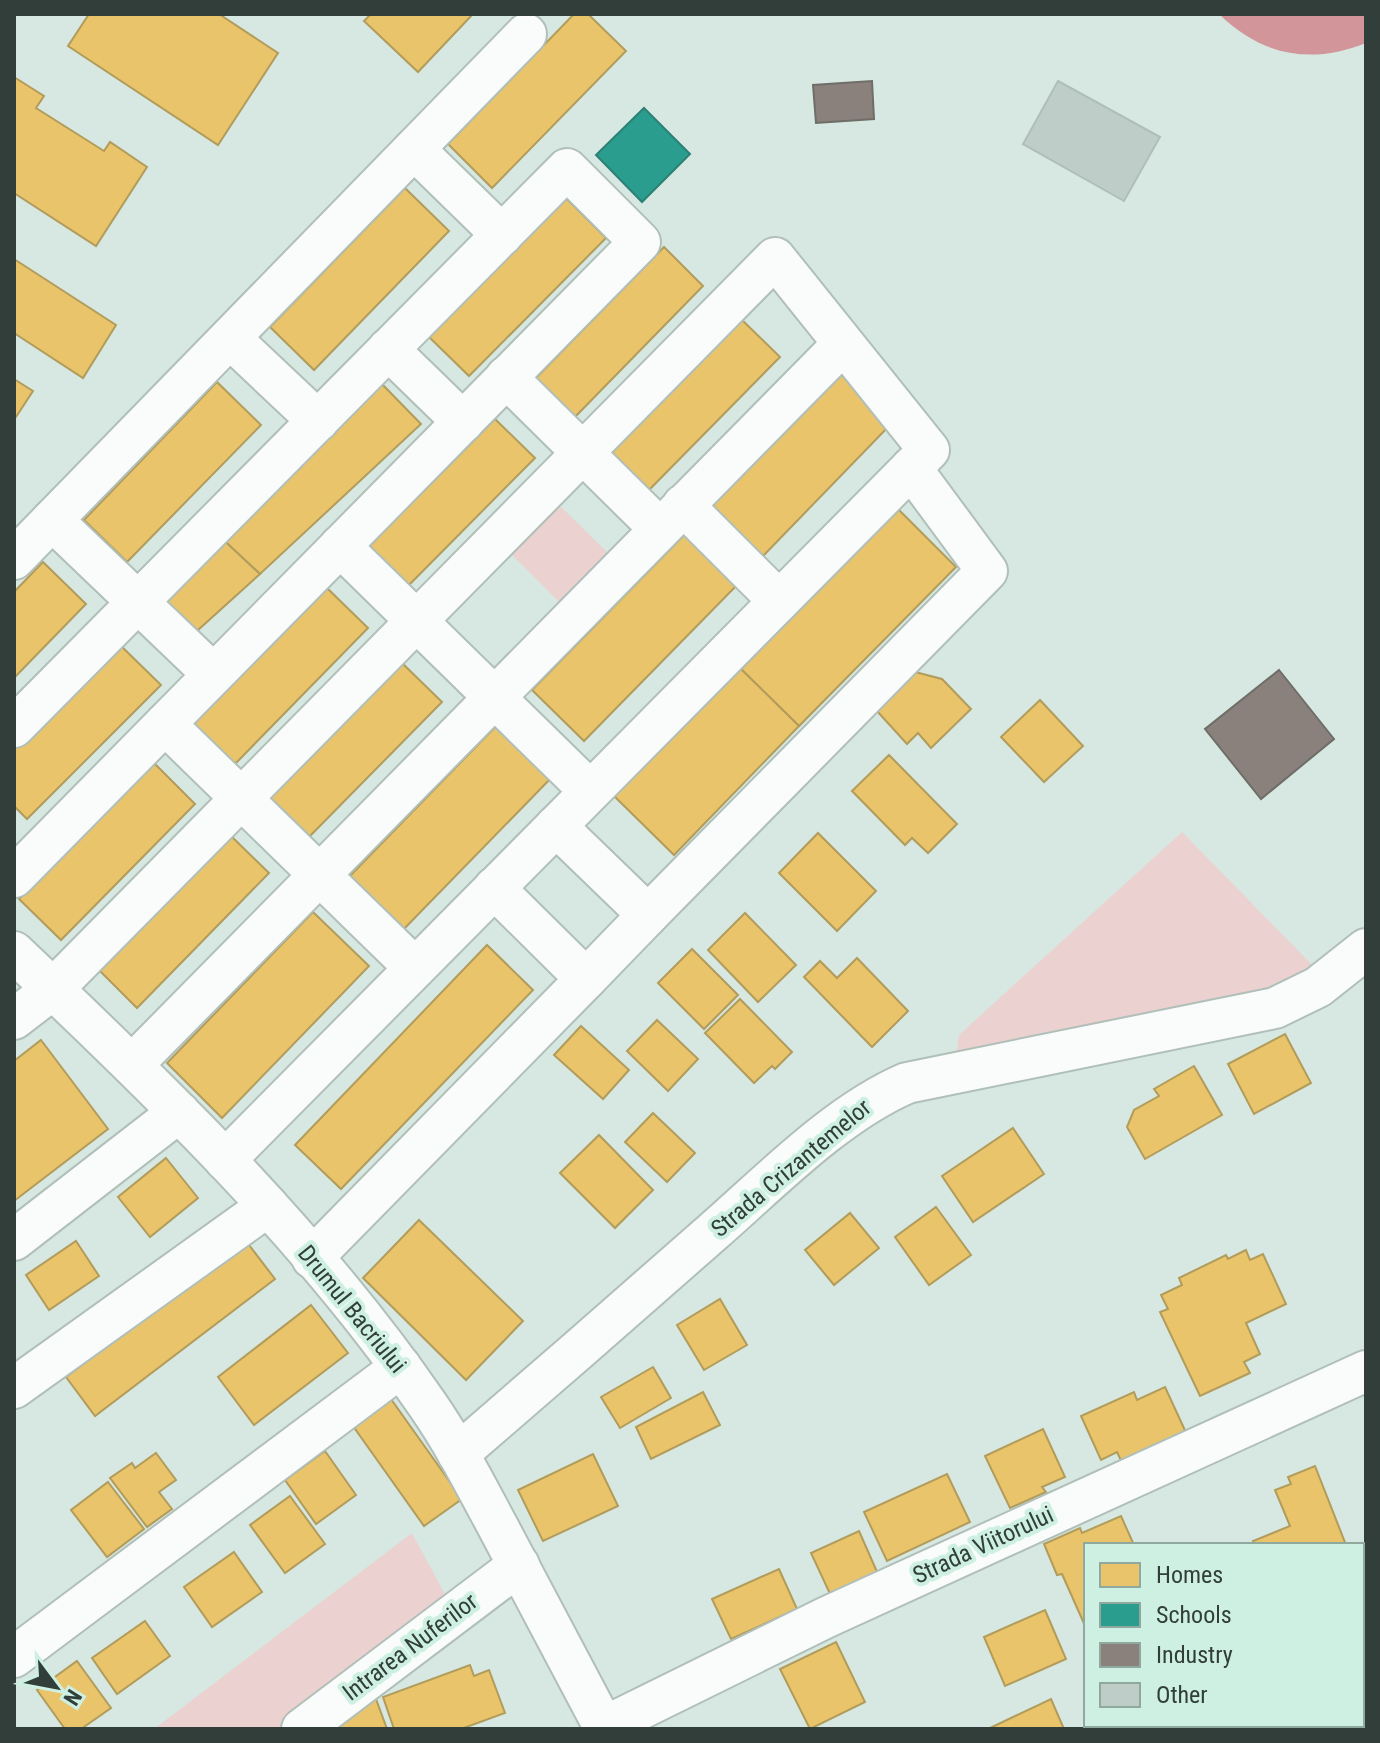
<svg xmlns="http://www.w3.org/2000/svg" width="1380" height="1743" viewBox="0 0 1380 1743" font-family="'Roboto Condensed',sans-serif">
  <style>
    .green { fill: #ebd1d0 }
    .water { fill: #d2959a }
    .homes { fill: #e9c46a; stroke: #b29c5b; stroke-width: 2 }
    .schools { fill: #2a9d8f; stroke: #2c8075; stroke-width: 2 }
    .industry { fill: #8a817c; stroke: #6f6d68; stroke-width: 2 }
    .building { fill: #bfcdc8; stroke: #b0beb8; stroke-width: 2 }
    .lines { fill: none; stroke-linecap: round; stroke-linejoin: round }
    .minor-casing { stroke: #b1bfb9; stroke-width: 44 }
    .minor { stroke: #f9fcfa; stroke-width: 40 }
    .labels { text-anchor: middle; stroke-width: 8; stroke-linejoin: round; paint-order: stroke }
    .street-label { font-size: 24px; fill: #313e39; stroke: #cef0e3 }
  </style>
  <rect width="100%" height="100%" fill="#d6e8e1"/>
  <g class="green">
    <path d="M557 503 609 554 561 604 509 552Z"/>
    <path d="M1182 832 1317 970 1277 989 1218 1003 957 1051 959 1035Z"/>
    <path d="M412 1533 448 1600 279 1729H154Z"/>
  </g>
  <path class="water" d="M1219 14H1366V43C1311 65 1262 56 1219 14Z"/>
  <g class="homes">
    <path d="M89 14H219L278 53 218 145 68 46Z"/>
    <path d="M371 14H473L418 72 364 21Z"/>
    <path d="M574 14H588L626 51 492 188 448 144Z"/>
    <path d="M14 77 44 96 36 108 104 151 110 142 147 167 96 246 14 193Z"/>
    <path d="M405 188 449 231 314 370 270 327Z"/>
    <path d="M565 197 606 238 469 376 427 335Z"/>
    <path d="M664 247 703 286 572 420 533 381Z"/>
    <path d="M14 259 116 325 83 378 14 333Z"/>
    <path d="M739 317 780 357 648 491 607 451Z"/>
    <path d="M841 374 891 424 763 556 712 506Z"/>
    <path d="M14 379 33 391 14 420Z"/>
    <path d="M379 381 421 424 260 574 216 533Z"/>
    <path d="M217 382 261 425 127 562 84 520Z"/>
    <path d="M495 419 535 458 403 591 363 552Z"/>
    <path d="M898 509 956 567 799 726 741 669Z"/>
    <path d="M687 532 739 583 584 741 532 690Z"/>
    <path d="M216 533 260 574 188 639 148 598Z"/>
    <path d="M43 562 86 604 14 678V592Z"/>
    <path d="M327 588 368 628 234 765 192 724Z"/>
    <path d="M117 642 161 685 27 819 14 806V746Z"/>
    <path d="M401 662 442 702 309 837 268 797Z"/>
    <path d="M741 669 799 726 674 855 614 796Z"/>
    <path d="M915 672 942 679 971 709 931 748 918 733 907 744 876 710Z"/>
    <path d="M1040 700 1083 746 1044 782 1001 737Z"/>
    <path d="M501 721 555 774 400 933 346 880Z"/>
    <path d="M889 755 957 824 928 853 912 838 905 845 852 791Z"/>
    <path d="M154 763 195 804 61 940 19 899Z"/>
    <path d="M228 833 269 873 137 1008 96 967Z"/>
    <path d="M818 833 876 891 837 931 779 873Z"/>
    <path d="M313 912 369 966 222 1118 167 1063Z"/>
    <path d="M745 913 796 965 758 1002 708 950Z"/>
    <path d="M487 945 533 990 341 1189 295 1145Z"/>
    <path d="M692 949 738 995 704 1029 658 983Z"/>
    <path d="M857 958 908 1011 872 1047 804 977 820 961 837 978Z"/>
    <path d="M740 999 792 1052 775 1069 772 1066 754 1083 705 1033Z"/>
    <path d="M657 1020 698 1059 668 1091 627 1051Z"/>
    <path d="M581 1026 629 1070 603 1099 554 1055Z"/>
    <path d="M1285 1034 1311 1083 1254 1114 1228 1064Z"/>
    <path d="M41 1040 108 1129 14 1201V1061Z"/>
    <path d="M1194 1066 1222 1115 1145 1159 1127 1127 1134 1110 1159 1096 1154 1089Z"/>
    <path d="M653 1113 695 1153 667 1182 625 1142Z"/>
    <path d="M1013 1128 1044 1174 973 1222 942 1176Z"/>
    <path d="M599 1135 653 1190 615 1228 560 1173Z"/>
    <path d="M166 1158 198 1198 150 1237 118 1197Z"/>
    <path d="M936 1207 971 1255 929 1285 895 1237Z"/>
    <path d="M850 1213 879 1248 834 1285 805 1250Z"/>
    <path d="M419 1220 523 1321 466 1380 363 1278Z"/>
    <path d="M76 1241 99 1276 49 1310 26 1275Z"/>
    <path d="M246 1241 275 1279 95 1416 66 1377Z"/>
    <path d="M1246 1250 1250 1260 1263 1254 1286 1304 1246 1323 1260 1354 1244 1362 1250 1373 1200 1396 1160 1312 1168 1309 1161 1295 1182 1285 1179 1278 1226 1255 1228 1259Z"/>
    <path d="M720 1299 747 1345 704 1370 677 1325Z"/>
    <path d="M311 1305 348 1353 254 1425 218 1377Z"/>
    <path d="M653 1367 671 1398 620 1428 601 1397Z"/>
    <path d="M1165 1387 1189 1439 1125 1469 1117 1452 1101 1460 1081 1416 1134 1392 1137 1400Z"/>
    <path d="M386 1392 462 1499 424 1526 348 1419Z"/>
    <path d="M703 1392 720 1425 651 1459 636 1427Z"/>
    <path d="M1043 1429 1065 1477 1042 1487 1046 1492 1010 1508 985 1456Z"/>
    <path d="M325 1451 356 1495 316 1524 285 1480Z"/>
    <path d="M156 1453 176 1480 159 1492 172 1509 147 1527 110 1478 132 1463 135 1468Z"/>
    <path d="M593 1454 618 1506 543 1541 518 1490Z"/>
    <path d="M1315 1466 1346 1545H1255L1253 1541 1290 1526 1275 1490 1291 1484 1288 1477Z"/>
    <path d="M947 1474 970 1522 887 1561 864 1512Z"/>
    <path d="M108 1482 144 1529 107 1557 71 1510Z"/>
    <path d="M290 1496 325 1544 285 1573 250 1525Z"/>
    <path d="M1121 1516 1134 1545H1086V1628L1062 1574 1057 1575 1044 1544 1080 1528 1082 1533Z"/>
    <path d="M859 1531 878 1574 831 1596 811 1553Z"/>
    <path d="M234 1552 262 1592 212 1627 184 1587Z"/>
    <path d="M779 1569 797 1609 731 1639 712 1599Z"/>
    <path d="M1045 1610 1066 1659 1005 1686 984 1637Z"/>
    <path d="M145 1621 170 1656 117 1694 92 1658Z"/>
    <path d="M836 1642 865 1702 810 1729 780 1669Z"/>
    <path d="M77 1661 111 1708 81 1729H65L37 1690Z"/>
    <path d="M470 1665 474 1676 489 1670 505 1713 461 1729H394L383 1697Z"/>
    <path d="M376 1699 387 1729H330L326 1717Z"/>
    <path d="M1051 1699 1064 1729H988Z"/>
  </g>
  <path class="schools" d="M644 108 690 154 642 202 596 155Z"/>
  <g class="industry">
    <path d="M872 81 874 119 816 123 813 85Z"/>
    <path d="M1279 670 1334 739 1261 799 1205 729Z"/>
  </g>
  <path class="building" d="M1058 81 1160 137 1124 201 1023 144Z"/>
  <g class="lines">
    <defs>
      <g id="minor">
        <path d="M414 149 502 235"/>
        <path d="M230 338 318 421"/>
        <path d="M388 349 463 422"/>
        <path d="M506 377 660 529"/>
        <path d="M683 505 779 601"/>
        <path d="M52 520 213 674"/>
        <path d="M340 546 590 791"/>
        <path d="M14 559 526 34"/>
        <path d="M165 724 415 968"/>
        <path d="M14 727 567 169 640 242 14 877"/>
        <path d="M556 826 648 915 987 571 911 468"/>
        <path d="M14 952C162 1092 311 1236 427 1404 454 1443 475 1484 497 1525 533 1593 569 1661 605 1729"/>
        <path d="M586 979 648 915"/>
        <path d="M14 1019 53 989 775 258 929 450 225 1160"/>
        <path d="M132 1065 843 344"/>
        <path d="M14 1240 179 1112"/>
        <path d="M312 1258 586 979 494 888"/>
        <path d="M14 1388 268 1206"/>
        <path d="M458 1454C544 1380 630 1305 715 1230 772 1180 837 1113 907 1083L1275 1008 1318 987 1366 949"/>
        <path d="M1362 1573 1366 1571"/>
        <path d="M14 1657 401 1367"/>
        <path d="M604 1727 827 1617 1366 1371"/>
        <path d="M302 1729 519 1565"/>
      </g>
    </defs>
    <use href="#minor" class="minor-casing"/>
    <use href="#minor" class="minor"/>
  </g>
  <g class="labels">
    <g class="street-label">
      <text transform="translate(791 1168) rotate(-40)" y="8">Strada Crizantemelor</text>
      <text transform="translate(352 1309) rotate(51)" y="8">Drumul Bacriului</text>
      <text transform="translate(983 1545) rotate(-25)" y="8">Strada Viitorului</text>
      <text transform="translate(410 1647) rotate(-37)" y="8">Intrarea Nuferilor</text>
    </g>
  </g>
  <rect width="1380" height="1743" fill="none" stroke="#313e39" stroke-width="32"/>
  <rect x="1084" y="1543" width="280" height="184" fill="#cef0e3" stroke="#8fa99f" stroke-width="2"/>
  <rect x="1100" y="1563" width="40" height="24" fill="#e9c46a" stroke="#8fa99f" stroke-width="2"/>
  <text x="1156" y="1583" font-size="24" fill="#313e39">Homes</text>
  <rect x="1100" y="1603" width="40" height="24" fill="#2a9d8f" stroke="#8fa99f" stroke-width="2"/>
  <text x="1156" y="1623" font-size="24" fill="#313e39">Schools</text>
  <rect x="1100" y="1643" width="40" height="24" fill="#8a817c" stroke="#8fa99f" stroke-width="2"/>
  <text x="1156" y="1663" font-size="24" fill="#313e39">Industry</text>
  <rect x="1100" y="1683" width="40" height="24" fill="#bfcdc8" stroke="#8fa99f" stroke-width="2"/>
  <text x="1156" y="1703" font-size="24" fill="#313e39">Other</text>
  <g transform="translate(56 1687) rotate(122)" stroke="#cef0e3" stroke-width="6" paint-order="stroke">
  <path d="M0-6L14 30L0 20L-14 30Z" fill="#313e39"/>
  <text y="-12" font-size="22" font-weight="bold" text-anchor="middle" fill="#313e39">N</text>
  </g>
</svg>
